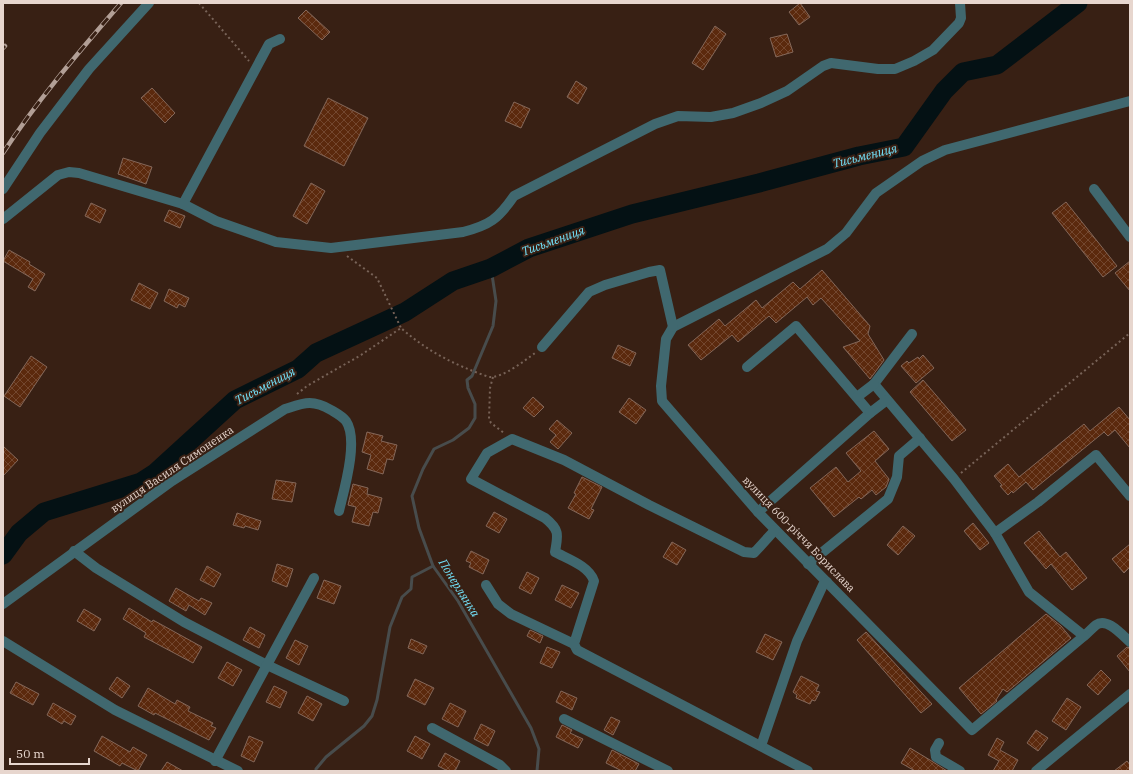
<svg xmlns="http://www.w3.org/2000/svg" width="1133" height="774" viewBox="0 0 1133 774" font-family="'IBM Plex Serif',serif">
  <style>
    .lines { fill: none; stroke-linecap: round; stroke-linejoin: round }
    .stream { stroke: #484c4c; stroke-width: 3 }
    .river { stroke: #041114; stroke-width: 19 }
    .building { fill: url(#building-cross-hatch); stroke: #846759 }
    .path { stroke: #786358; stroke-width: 2; stroke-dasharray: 2 3; stroke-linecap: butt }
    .minor { stroke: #40686f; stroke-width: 10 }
    .rail-casing { stroke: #b29f96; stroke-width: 4.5 }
    .rail { stroke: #382014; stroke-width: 3; stroke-dasharray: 9; stroke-linecap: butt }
    .labels { text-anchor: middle; stroke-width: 4; stroke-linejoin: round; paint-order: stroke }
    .street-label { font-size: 11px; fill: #e7d6ce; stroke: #382014 }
    .water-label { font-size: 12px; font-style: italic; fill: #73e3fb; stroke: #382014 }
  </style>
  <defs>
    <pattern id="building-cross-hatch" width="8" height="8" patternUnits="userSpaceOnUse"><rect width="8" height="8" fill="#5b290d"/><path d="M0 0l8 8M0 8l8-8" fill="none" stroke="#73472f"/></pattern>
  </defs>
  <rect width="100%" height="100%" fill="#382014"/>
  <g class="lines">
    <g class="stream">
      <path d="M491 268 496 301 493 326 472 376 467 380 468 388 475 404V418L469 428 453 440 434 449 423 469 412 496 419 528 433 566 458 601 531 728 539 749 537 771"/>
      <path d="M316 771V769L326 757 364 726 372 716 377 700 390 627 402 597 411 589 412 577 433 566"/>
    </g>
    <path class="river" d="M3 555 19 533 44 512 141 482 155 473 235 400 298 369 316 353 405 312 453 281 491 268 529 248 632 214 759 183 859 156 904 147 944 91 963 72 997 65 1078 3"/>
  </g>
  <g class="building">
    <path d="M800 3 810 17 799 25 789 12Z"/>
    <path d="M306 10 330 32 322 40 298 18Z"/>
    <path d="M715 26 726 34 703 70 692 63Z"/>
    <path d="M787 34 793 52 776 57 770 38Z"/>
    <path d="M576 81 587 88 578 104 567 97Z"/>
    <path d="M152 88 175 113 165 123 141 98Z"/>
    <path d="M328 98 368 118 344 166 304 146Z"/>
    <path d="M514 102 530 109 521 128 505 121Z"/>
    <path d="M123 158 152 167 146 184 118 174Z"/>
    <path d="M311 183 325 191 307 224 293 216Z"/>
    <path d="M1066 202 1117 266 1103 277 1052 213Z"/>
    <path d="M91 203 106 210 100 223 85 216Z"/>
    <path d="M169 210 185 216 180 228 164 221Z"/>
    <path d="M9 250 30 262 29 264 45 274 35 291 28 287 33 279 3 261Z"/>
    <path d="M1130 261V291L1115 273Z"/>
    <path d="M822 270 870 326 868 334 884 360 870 379 843 347 860 341 821 298 813 305 807 297 776 323 769 316 738 342 732 335 701 360 688 345 719 319 725 326 756 300 762 308 793 282 800 289Z"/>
    <path d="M139 283 158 293 150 309 131 300Z"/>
    <path d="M169 289 189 298 185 307 179 304 177 308 164 301Z"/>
    <path d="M618 345 636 353 630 366 612 358Z"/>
    <path d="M923 355 934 368 916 383 901 366 907 361 909 363 918 357 919 359Z"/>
    <path d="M31 356 47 367 20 407 4 396Z"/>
    <path d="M923 380 966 430 952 441 910 392Z"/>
    <path d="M533 397 544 407 534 417 523 408Z"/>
    <path d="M629 398 646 410 636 424 619 412Z"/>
    <path d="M1119 407 1130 420V448L1115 430 1108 436 1104 432 1033 490 1026 482 1013 493 1012 491 1008 495 1000 486 1002 485 994 476 1008 464 1019 477 1084 424 1090 431Z"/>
    <path d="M557 420 572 433 558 449 550 442 556 435 549 429Z"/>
    <path d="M874 431 889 449 875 461 889 479 886 487 876 495 872 490 861 499 859 497 834 517 810 488 836 467 848 482 861 471 846 453Z"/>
    <path d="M367 432 383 436 381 441 397 445 393 460 387 459 383 474 367 469 371 455 362 452Z"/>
    <path d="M3 446 18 460 3 476Z"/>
    <path d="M582 477 602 487 591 509 594 510 589 519 568 508 576 494 574 493Z"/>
    <path d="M276 480 296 483 292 502 272 499Z"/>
    <path d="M353 484 368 488 367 494 382 498 378 513 373 512 369 526 352 522 356 507 348 505Z"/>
    <path d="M494 512 507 519 499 533 486 526Z"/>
    <path d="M237 513 261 521 258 530 245 526 244 528 233 525Z"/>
    <path d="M973 523 989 543 980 550 964 531Z"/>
    <path d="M903 526 915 536 898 555 887 545Z"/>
    <path d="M1039 531 1060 557 1066 552 1087 578 1072 590 1051 564 1046 569 1024 543Z"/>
    <path d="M672 542 686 550 677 565 663 557Z"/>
    <path d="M1130 544V567L1124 573 1112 559Z"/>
    <path d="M471 551 489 560 483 574 469 567 471 563 466 561Z"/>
    <path d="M277 564 293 569 287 587 272 581Z"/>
    <path d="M207 566 221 574 214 587 200 580Z"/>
    <path d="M527 572 539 578 531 594 519 588Z"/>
    <path d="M324 580 341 586 334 604 317 598Z"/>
    <path d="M562 585 579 593 571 608 555 600Z"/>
    <path d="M176 588 199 601 201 598 212 603 205 615 189 605 186 611 169 601Z"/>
    <path d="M129 608 152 622 153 620 202 647 193 663 144 637 146 633 123 619Z"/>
    <path d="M84 609 101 619 94 631 77 621Z"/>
    <path d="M1046 614 1061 626 1071 638 1007 692 1003 689 996 700 997 701 981 714 959 688Z"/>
    <path d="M250 627 265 635 259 648 243 640Z"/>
    <path d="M530 630 543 636 540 643 527 636Z"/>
    <path d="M866 632 932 704 921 713 857 640Z"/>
    <path d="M765 634 782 642 773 660 756 652Z"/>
    <path d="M411 639 427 646 423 654 408 648Z"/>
    <path d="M295 640 308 646 299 665 286 658Z"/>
    <path d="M547 647 560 652 552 668 540 663Z"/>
    <path d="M1127 647 1130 648V672L1117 656Z"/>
    <path d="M227 662 242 670 233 686 218 678Z"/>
    <path d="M1101 670 1111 680 1098 695 1087 685Z"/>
    <path d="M801 676 819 685 816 691 820 692 815 701 812 700 810 704 796 698 797 695 793 692Z"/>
    <path d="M117 677 130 686 122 698 109 689Z"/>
    <path d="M415 679 434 688 425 705 407 696Z"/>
    <path d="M16 682 39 694 33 705 10 693Z"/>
    <path d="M274 686 287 692 280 708 266 702Z"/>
    <path d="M148 688 175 704 177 700 190 707 188 711 213 723 211 726 216 728 209 740 155 713 154 715 138 706Z"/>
    <path d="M561 691 577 698 572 710 556 702Z"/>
    <path d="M307 696 322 704 313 721 298 713Z"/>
    <path d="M1067 698 1081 707 1066 730 1052 721Z"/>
    <path d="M53 703 76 716 71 725 64 721 62 724 47 715Z"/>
    <path d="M450 703 466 711 458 727 442 719Z"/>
    <path d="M611 717 620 721 613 735 604 730Z"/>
    <path d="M481 724 495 731 488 746 474 739Z"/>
    <path d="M562 725 572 730 570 733 583 739 578 748 556 737Z"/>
    <path d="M1036 730 1048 738 1038 751 1027 743Z"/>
    <path d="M102 736 130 752 133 747 147 755 138 771 122 763 120 766 94 751Z"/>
    <path d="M249 736 263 742 254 762 241 756Z"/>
    <path d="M415 736 430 744 422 759 407 751Z"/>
    <path d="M997 738 1004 742 1000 750 1018 760 1012 771H993L999 761 988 755Z"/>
    <path d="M910 748 930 760 947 771H915L901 763Z"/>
    <path d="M612 750 639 764 635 771H622L606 763Z"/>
    <path d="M445 753 460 761 455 771H448L438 766Z"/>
    <path d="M1127 761 1130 765V771H1114Z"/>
    <path d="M167 762 183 771H161Z"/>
  </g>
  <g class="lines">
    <g class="path">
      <path d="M199 3 249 61"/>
      <path d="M347 256 377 278 401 328"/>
      <path d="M493 377 490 388 489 419 491 423 504 433"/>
      <path d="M297 394 307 386 361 355 401 328C428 352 455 365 489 377 503 378 524 361 535 353"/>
      <path d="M961 473 1130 333"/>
    </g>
    <g class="minor">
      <path d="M1130 101 945 150 922 161 876 193 846 233 827 249 673 327 666 339 661 386 662 401 758 512 972 730 1084 636C1088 633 1092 628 1096 625 1107 617 1122 635 1130 642"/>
      <path d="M3 189 40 133 89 69 149 3"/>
      <path d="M1094 189 1130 237"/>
      <path d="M183 204 269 44 280 39"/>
      <path d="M3 219 58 175 69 172 79 173 183 204 216 221 276 242 331 248 463 232C490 225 498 219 514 196L655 124 678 116 711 117 733 113 761 103 787 91 823 66 831 63 878 69H895L914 61 933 50 959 23 961 18 960 3"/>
      <path d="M912 334 874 384 954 479 995 533 1029 592 1084 636"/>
      <path d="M542 347 589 292 605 285 649 272 660 270 673 327"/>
      <path d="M747 367 796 326 870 413 758 512"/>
      <path d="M857 397 874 384"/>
      <path d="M870 413 887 400"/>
      <path d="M775 530 754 553 744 552 649 505 564 460 512 439 487 453 471 479 545 518C560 530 558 535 555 552 568 559 589 566 594 581L574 644 577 650 808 771"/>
      <path d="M995 533 1038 502 1096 455 1130 496"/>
      <path d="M74 551 96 568 184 622 267 665 344 701"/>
      <path d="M808 564 888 499 897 477 899 456 920 438"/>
      <path d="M486 585 498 604 511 614 574 644"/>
      <path d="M3 604 172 481 285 409C304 403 312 399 331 410 336 413 342 416 346 421 359 440 344 490 339 511"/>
      <path d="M3 641 115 710 238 771"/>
      <path d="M564 719 668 771"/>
      <path d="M432 728 500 765 506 771"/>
      <path d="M939 743 935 750 936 757 960 771"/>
      <path d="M761 746 797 641 823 585 827 582"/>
      <path d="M215 761 314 578"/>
      <path d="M1036 771 1130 694"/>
    </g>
    <defs>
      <g id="rail">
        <path d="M3 48 5 46"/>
        <path d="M3 153C38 99 79 52 121 3"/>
      </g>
    </defs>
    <use href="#rail" class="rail-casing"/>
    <use href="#rail" class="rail"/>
  </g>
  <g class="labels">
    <g class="street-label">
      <text transform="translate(172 469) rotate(-34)" y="4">вулиця Василя Симоненка</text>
      <text transform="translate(799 534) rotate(46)" y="4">вулиця 600-річчя Борислава</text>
    </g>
    <g class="water-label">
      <text transform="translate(865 156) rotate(-14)" y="4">Тисьмениця</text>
      <text transform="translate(553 241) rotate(-20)" y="4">Тисьмениця</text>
      <text transform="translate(265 386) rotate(-28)" y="4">Тисьмениця</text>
      <text transform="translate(459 588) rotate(58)" y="4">Понерлянка</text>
    </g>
  </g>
  <rect width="1133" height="774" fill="none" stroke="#e7d6ce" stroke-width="8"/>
  <path d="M10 758v6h79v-6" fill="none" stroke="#e7d6ce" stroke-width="2"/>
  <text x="16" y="758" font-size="12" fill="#e7d6ce" stroke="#382014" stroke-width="3" paint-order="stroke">50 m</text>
</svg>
